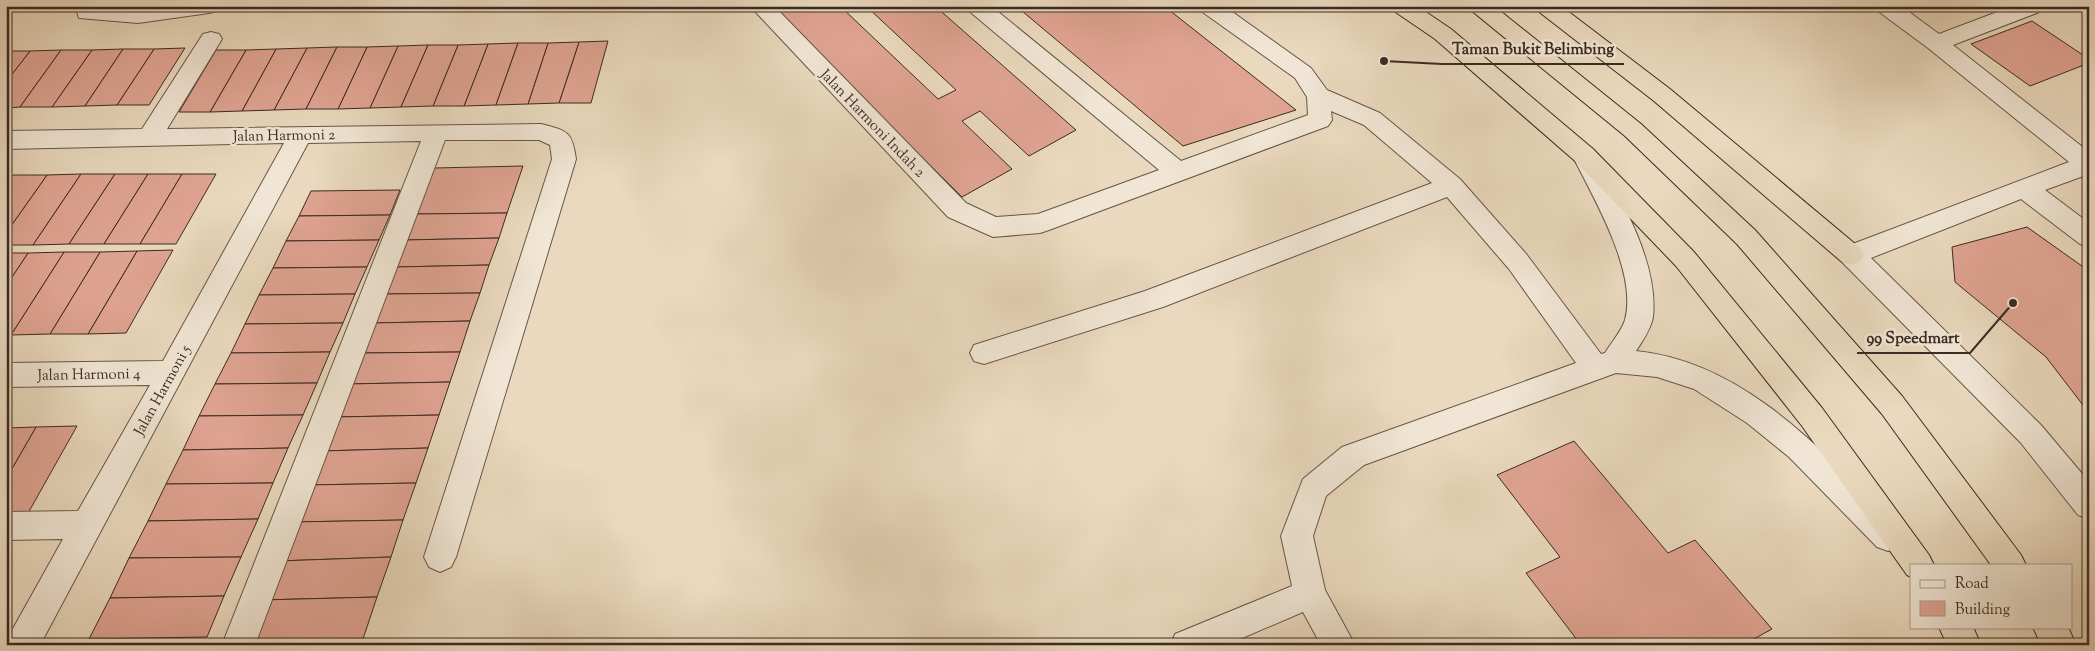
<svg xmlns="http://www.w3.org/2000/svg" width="2095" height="651" viewBox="0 0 2095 651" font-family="'Sorts Mill Goudy',serif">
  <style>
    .building { fill: #e0a493; stroke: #3a2a22 }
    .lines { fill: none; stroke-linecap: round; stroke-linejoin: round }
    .minor-casing { stroke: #665649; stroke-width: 2 }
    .highway-casing { stroke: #3a2a22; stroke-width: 2 }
    .minor { fill: #f1e6d5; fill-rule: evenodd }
    .highway { fill: #ead9be; fill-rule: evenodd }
    .labels { text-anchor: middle; stroke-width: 5; stroke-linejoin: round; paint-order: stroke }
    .street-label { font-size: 15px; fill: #3a2a22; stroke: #f1e6d5 }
    .leader { fill: none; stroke: #3a2a22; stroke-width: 2 }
    .callout-dot { fill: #3a2a22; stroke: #f1e6d5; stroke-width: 2 }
    .callout-label { font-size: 16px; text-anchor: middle; font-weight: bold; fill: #3a2a22; stroke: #f1e6d5; stroke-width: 5; stroke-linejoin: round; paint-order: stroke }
  </style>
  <rect width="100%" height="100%" fill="#ead9be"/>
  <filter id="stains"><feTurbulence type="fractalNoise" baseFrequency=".004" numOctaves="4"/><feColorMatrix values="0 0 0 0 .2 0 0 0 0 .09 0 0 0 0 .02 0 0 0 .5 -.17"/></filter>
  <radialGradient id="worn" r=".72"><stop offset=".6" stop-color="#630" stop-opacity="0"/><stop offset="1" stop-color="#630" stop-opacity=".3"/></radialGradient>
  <g class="building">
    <path d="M771 6H840L938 99 956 90 866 6H935L1076 130 1029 156 980 111 962 121 1012 169 962 197Z"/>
    <path d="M1016 6H1164L1296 110 1183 146Z"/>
    <path d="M2032 21 2089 59V63L2030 86 1971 44Z"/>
    <path d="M608 41 591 103H559L579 42Z"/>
    <path d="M579 42 559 103 528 104 548 43Z"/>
    <path d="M518 43 496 105 464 106 488 44Z"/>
    <path d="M518 43H548L528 104 496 105Z"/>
    <path d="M488 44 464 106H433L458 45Z"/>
    <path d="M428 45 401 107 370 108 398 46Z"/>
    <path d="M428 45H458L433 106 401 107Z"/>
    <path d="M398 46 370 108 338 109 367 47Z"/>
    <path d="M337 47 306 109 274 110 307 48Z"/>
    <path d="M337 47H367L338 109H306Z"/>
    <path d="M185 48 149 105H117L154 49Z"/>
    <path d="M307 48 274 110 242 111 276 49Z"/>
    <path d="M123 49 85 106 52 107 92 50Z"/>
    <path d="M123 49H154L117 105 85 106Z"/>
    <path d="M276 49 242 111 210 112 246 50Z"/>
    <path d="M61 50 20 107 6 108V82L30 51Z"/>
    <path d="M61 50H92L52 107H20Z"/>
    <path d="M216 50H246L210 112H179Z"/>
    <path d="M6 51H30L6 82Z"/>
    <path d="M523 166 507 213 416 214 434 168Z"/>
    <path d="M81 174 33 245H6V233L47 175Z"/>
    <path d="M81 174H115L69 244 33 245Z"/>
    <path d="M115 174H148L104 244H69Z"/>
    <path d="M148 174H182L140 244H104Z"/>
    <path d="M182 174H216L176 244H140Z"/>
    <path d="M13 175H47L6 233V184Z"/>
    <path d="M400 190 390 215 299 216 311 191Z"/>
    <path d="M507 213 499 238 405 240 416 214Z"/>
    <path d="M390 215 379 240 286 241 299 216Z"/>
    <path d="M2027 227 2089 271V413L2046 357 1955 282 1952 247Z"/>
    <path d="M499 238 489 265 395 267 405 240Z"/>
    <path d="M379 240 367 267 273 268 286 241Z"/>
    <path d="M173 250 126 333 88 334 137 251Z"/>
    <path d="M137 251 88 334H50L100 252Z"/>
    <path d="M64 252H100L50 334 11 335Z"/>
    <path d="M64 252 11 335H6V286L28 253Z"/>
    <path d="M6 253H28L6 286Z"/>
    <path d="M489 265 480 293 383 294 395 267Z"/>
    <path d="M367 267 355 294 259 295 273 268Z"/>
    <path d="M480 293 470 321 372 323 383 294Z"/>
    <path d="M355 294 343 323 245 324 259 295Z"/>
    <path d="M470 321 460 352 360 353 372 323Z"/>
    <path d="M343 323 330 352 231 353 245 324Z"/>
    <path d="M330 352 317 383 215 384 231 353Z"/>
    <path d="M460 352 450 382 347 384 360 353Z"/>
    <path d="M450 382 439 415 335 417 347 384Z"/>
    <path d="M317 383 303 415 199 416 215 384Z"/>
    <path d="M303 415 288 448 183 450 199 416Z"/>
    <path d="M439 415 428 448 321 451 335 417Z"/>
    <path d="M77 426 27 515 6 516V479L36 427Z"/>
    <path d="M36 427 6 479V428Z"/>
    <path d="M1574 441 1668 553 1695 540 1772 629 1743 645H1581L1526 573 1560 557 1497 475Z"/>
    <path d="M288 448 273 483 166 484 183 450Z"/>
    <path d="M428 448 416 483 307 485 321 451Z"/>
    <path d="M273 483 258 519 148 521 166 484Z"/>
    <path d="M416 483 403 520 292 522 307 485Z"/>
    <path d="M258 519 241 557 129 558 148 521Z"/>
    <path d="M403 520 391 557 277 561 292 522Z"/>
    <path d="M241 557 224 596 110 598 129 558Z"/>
    <path d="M391 557 377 597 261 600 277 561Z"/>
    <path d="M224 596 207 637 89 639 110 598Z"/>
    <path d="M377 597 363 639 244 642 261 600Z"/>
  </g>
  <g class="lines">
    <defs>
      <g id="minor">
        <path d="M75 6 138 9 157 6H220L217 11 209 13 138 23 79 18Z"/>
        <path d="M750 6H774L966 203 996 217 1038 214 1159 170 969 11 966 6H991L1181 161 1308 115 1307 97 1295 78 1201 11 1198 6H1224L1311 68 1327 90 1380 113 1460 179 1527 255 1601 354 1605 353C1611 343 1621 332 1625 320 1638 272 1593 197 1572 155L1575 149 1584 146 1593 149C1619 195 1659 262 1653 317 1651 329 1642 342 1636 351 1746 362 1825 454 1899 527L1904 537 1899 547 1888 551 1877 547 1789 457 1747 423 1694 389 1657 377 1616 373 1364 465 1326 496 1313 536 1325 590 1355 645H1321L1303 612 1226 645H1171L1175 634 1292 586 1281 536 1303 479 1342 447 1576 363 1509 269 1447 197 1163 307 984 364 974 361 970 353 974 345 1145 291 1432 183 1364 125 1331 111 1332 120 1328 126 1049 230 1040 233 993 237 948 217Z"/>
        <path d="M1875 6H1901L1939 34 2013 6H2045L2042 11 1953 45 2089 152V174L2045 190 2089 223V247L2080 244 2021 199 1871 258 2041 425 2089 482V519L2078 515 2021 443 1842 262 1838 255 1842 248 2069 162 1928 48 1878 11Z"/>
        <path d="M211 32 219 34 222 39 167 129 541 124C568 131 572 131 576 159L456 557 451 567 440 572 429 567 424 557 552 159 550 145 539 140H445L255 645H222L421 141 308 143 40 645H6L10 634 63 539 6 540V512L78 511 150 385 6 387V363L163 361 284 143 6 149V131L142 129 203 34Z"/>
      </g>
      <g id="highway">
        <path d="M1391 6H1417L1451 29 1593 149 1694 252 1822 408 1929 555 1934 565H1911V577L1907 575 1802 426 1676 266 1575 161 1435 39 1394 11Z"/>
        <path d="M1469 6H1494L1641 124 1755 230 1902 396 2021 555 2026 565H1991L1882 414 1737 244 1625 136 1472 11Z"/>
        <path d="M1535 6H1561L1670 89 1860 248 1864 255 1860 262 1851 265 1842 262 1654 101 1538 11Z"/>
        <path d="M1939 627H1973L1981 645H1947Z"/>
        <path d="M2033 627H2068L2076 645H2041Z"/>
      </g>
    </defs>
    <use href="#minor" class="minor-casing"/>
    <use href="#highway" class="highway-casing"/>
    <use href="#minor" class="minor"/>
    <use href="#highway" class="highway"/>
  </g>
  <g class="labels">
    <g class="street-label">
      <text transform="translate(873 123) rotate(46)" y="5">Jalan Harmoni Indah 2</text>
      <text transform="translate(284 135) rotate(-1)" y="5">Jalan Harmoni 2</text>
      <text transform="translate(89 374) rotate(-1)" y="5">Jalan Harmoni 4</text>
      <text transform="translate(162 390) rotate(-61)" y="5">Jalan Harmoni 5</text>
    </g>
  </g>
  <path class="leader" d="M1384 61L1442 64H1624M2013 303L1970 353H1857"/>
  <g class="callout-dot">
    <circle cx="1384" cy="61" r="5"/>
    <circle cx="2013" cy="303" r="5"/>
  </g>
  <g class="callout-label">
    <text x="1533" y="54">Taman Bukit Belimbing</text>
    <text x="1913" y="343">99 Speedmart</text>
  </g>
  <rect width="2095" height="651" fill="none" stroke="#ead9be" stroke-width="25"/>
  <rect x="8" y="8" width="2080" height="636" fill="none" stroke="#3a2a22" stroke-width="2.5"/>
  <rect x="12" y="12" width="2070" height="626" fill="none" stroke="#3a2a22"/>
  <rect x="1910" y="564" width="162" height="65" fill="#f1e6d5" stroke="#a89b8d"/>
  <rect x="1920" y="580" width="25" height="8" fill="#f1e6d5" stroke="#a89b8d"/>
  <text x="1955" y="588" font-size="15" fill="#3a2a22">Road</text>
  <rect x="1920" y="601" width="25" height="15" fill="#e0a493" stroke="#a89b8d"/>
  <text x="1955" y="614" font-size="15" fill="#3a2a22">Building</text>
  <rect width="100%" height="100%" filter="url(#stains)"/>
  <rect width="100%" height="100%" fill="url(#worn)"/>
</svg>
